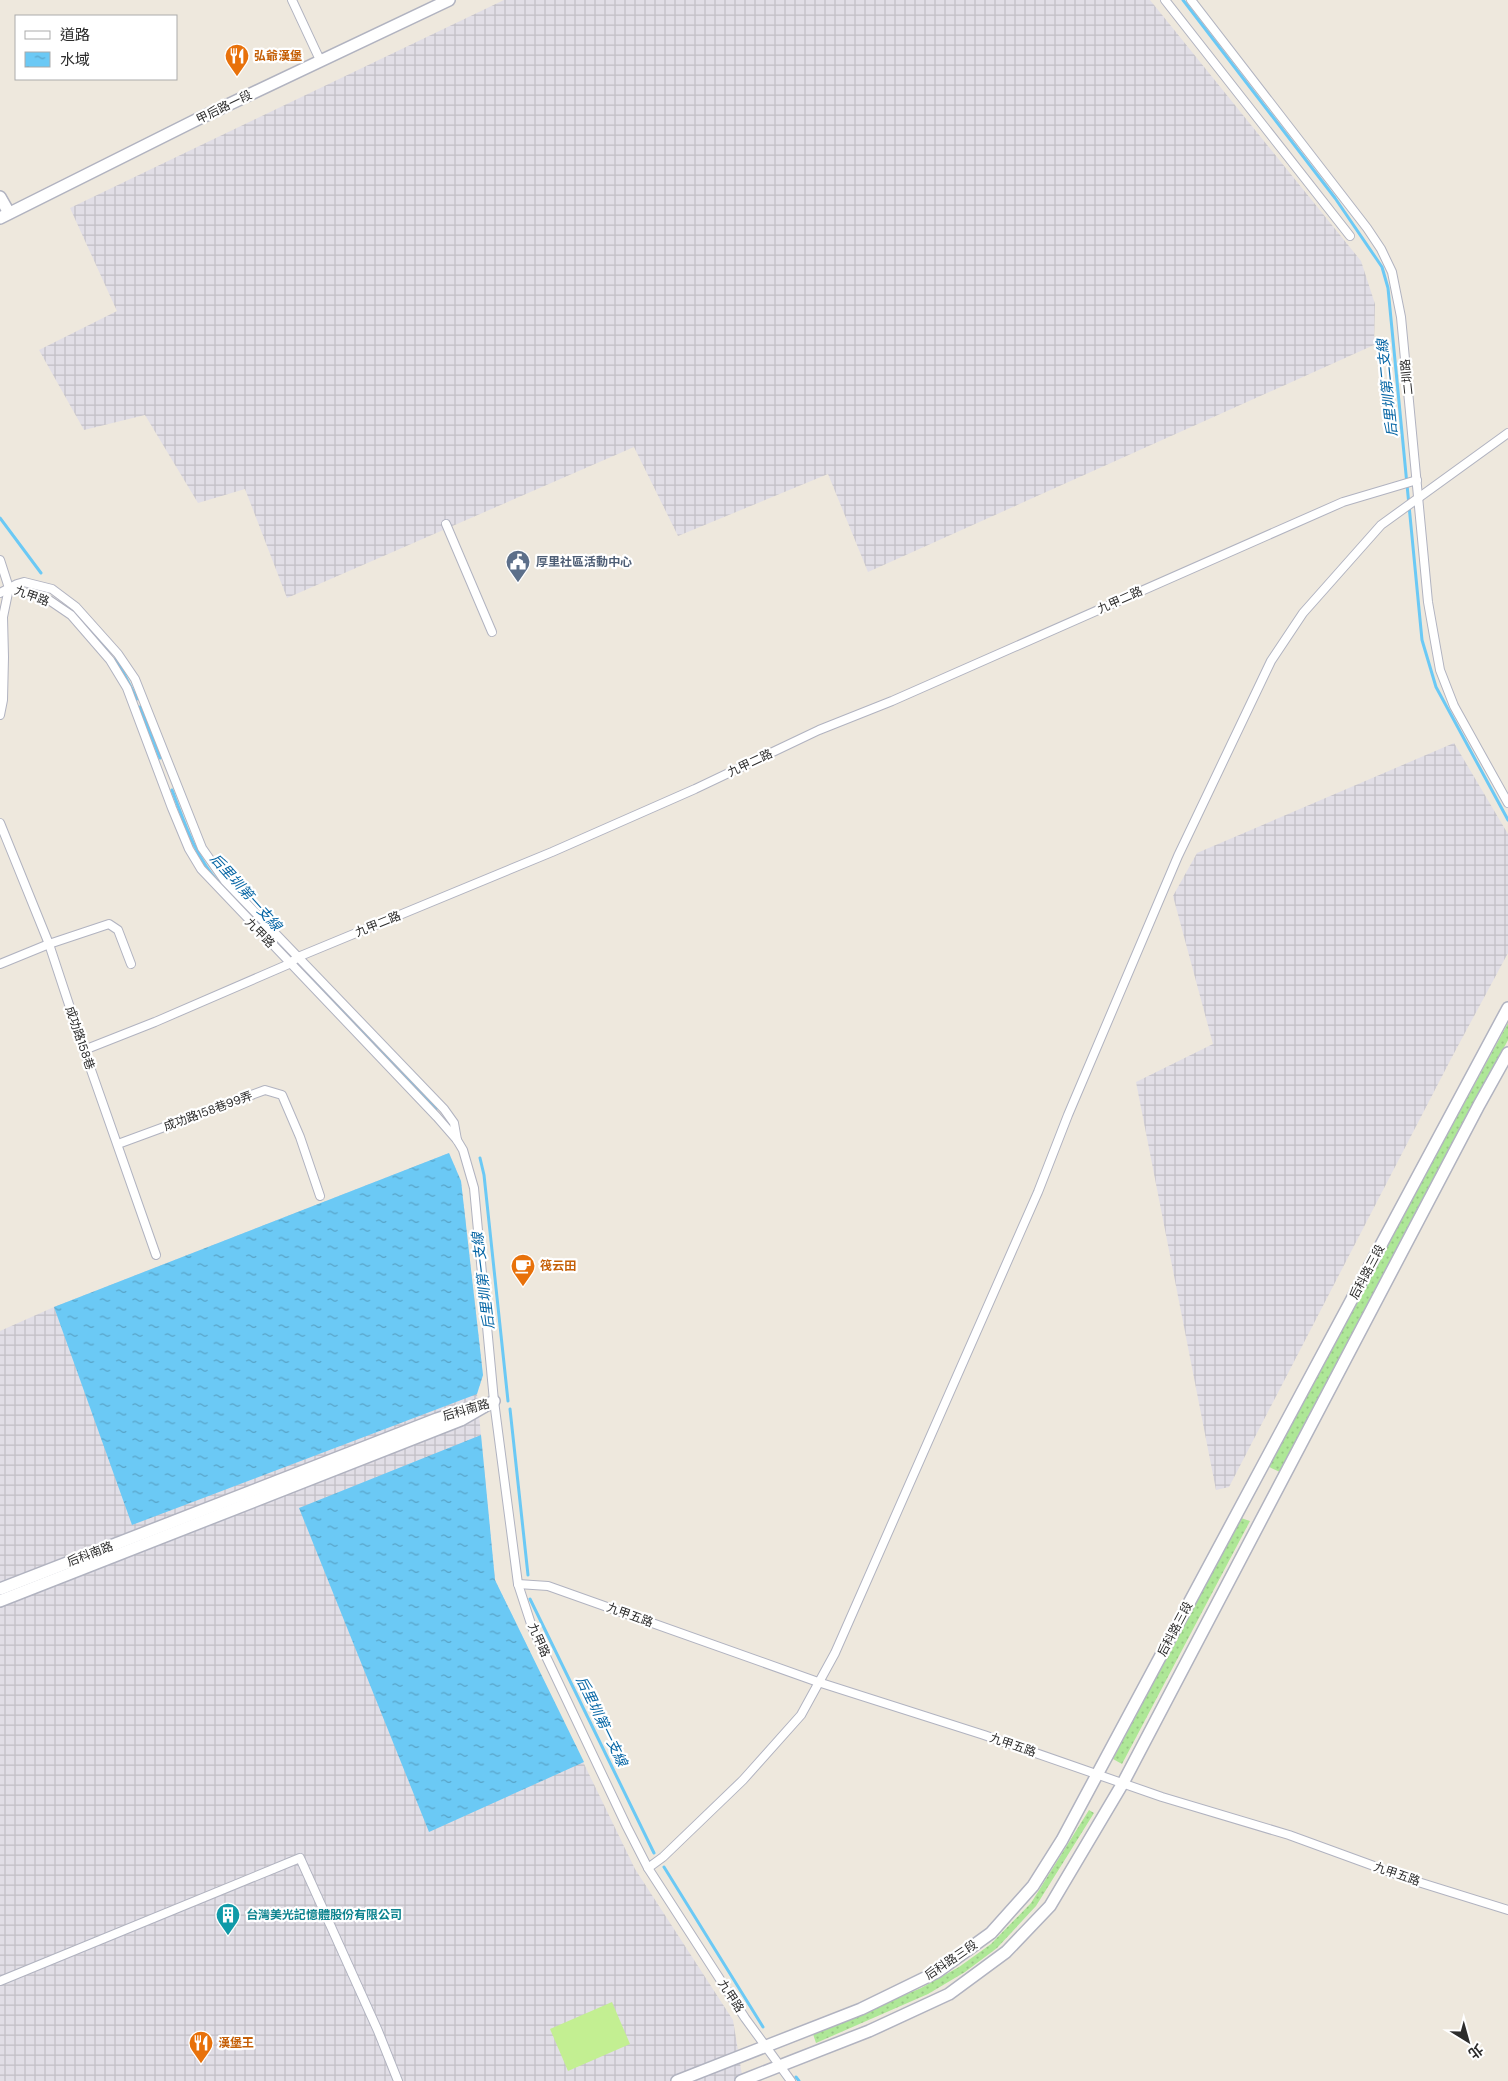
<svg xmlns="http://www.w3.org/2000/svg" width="1508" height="2081" viewBox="0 0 1508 2081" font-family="'DM Sans','Noto Sans TC',sans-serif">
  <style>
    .industrial { fill: url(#industrial-grid) }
    .grass { fill: url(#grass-dots) }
    .pitch { fill: #c3ef92 }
    .water { fill: url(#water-ripples) }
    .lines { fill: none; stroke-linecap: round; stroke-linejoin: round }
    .stream { stroke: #6bc9f5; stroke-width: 3 }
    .street-casing { stroke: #b1b3c0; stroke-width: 10 }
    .secondary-casing { stroke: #b1b3c0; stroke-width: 14 }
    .street { stroke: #fff; stroke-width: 8 }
    .secondary { stroke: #fff; stroke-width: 11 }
    .labels { text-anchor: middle; stroke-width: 4.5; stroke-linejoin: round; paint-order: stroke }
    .food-label { font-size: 12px; font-weight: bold; fill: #c56008; stroke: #fff; text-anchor: start }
    .street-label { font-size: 12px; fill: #2c2c2c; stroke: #fff }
    .service-label { font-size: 12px; font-weight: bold; fill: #4e5e75; stroke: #fff; text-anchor: start }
    .culture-label { font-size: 12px; font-weight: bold; fill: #0d838f; stroke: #fff; text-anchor: start }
    .water-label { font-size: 14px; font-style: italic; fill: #0666a5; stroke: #fff }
  </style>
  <defs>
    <pattern id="industrial-grid" width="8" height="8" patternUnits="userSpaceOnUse" patternTransform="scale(1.25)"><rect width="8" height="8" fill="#e1dee6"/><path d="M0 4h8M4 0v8" fill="none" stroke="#c1bfc5"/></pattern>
    <pattern id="grass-dots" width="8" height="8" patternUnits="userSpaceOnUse" patternTransform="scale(1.25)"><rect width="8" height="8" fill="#aee797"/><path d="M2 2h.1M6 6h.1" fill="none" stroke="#96c682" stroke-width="1.8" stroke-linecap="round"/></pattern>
    <pattern id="water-ripples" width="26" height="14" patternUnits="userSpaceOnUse" patternTransform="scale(1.25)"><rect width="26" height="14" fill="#6bc9f5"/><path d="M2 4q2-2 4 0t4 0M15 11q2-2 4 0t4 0" fill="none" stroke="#58a3c7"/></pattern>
  </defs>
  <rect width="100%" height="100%" fill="#eee8dd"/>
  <g class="industrial">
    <path d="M504 0H1150L1361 261 1375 304 1374 345 868 572 828 474 678 536 634 447 287 598 245 489 198 503 145 415 84 430 39 350 117 311 70 208Z"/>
    <path d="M1454 743 1508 834V953L1452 1057 1229 1487 1216 1490 1136 1082 1213 1044 1173 896 1197 853Z"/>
    <path d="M449 1153 461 1181 483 1375 477 1394 495 1580 635 1869 733 2020 743 2081H0V1331L54 1307Z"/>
  </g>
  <g class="grass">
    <path d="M1508 1023V1040L1280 1472 1267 1466Z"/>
    <path d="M1241 1518 1250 1521 1122 1764 1113 1759Z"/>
    <path d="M1089 1810 1094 1813 1036 1906 997 1948 965 1972 928 1994 816 2043 813 2034 921 1988 959 1967 991 1944 1031 1903Z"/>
  </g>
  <path class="pitch" d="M612 2002 630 2044 568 2071 550 2029Z"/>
  <g class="water">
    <path d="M449 1153 461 1181 483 1375 477 1394 132 1525 54 1307Z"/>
    <path d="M481 1435 495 1580 584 1762 429 1832 299 1508Z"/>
  </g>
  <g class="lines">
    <g class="stream">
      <path d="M1183 0 1335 198 1382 267 1388 288 1422 640 1436 687 1508 820"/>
      <path d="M0 518 41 573"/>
      <path d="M73 611 108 652"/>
      <path d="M114 659 122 670 137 699"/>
      <path d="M140 707 160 758"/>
      <path d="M172 790C185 824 195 856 219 883"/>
      <path d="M254 920 283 950"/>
      <path d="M304 972 436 1109"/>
      <path d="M480 1158 484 1175 508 1401"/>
      <path d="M510 1409 528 1575"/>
      <path d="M530 1599 654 1853"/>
      <path d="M664 1867 763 2027"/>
      <path d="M796 2077 799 2081"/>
    </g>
    <defs>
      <g id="street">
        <path d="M292 0 320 60"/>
        <path d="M1165 0 1350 236"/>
        <path d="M1191 0 1367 228 1381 249 1392 272 1401 317 1428 602 1440 670 1454 706 1508 803"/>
        <path d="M446 524 492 632"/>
        <path d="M0 560 9 588 3 617 4 657 3 700 0 715"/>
        <path d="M9 588 49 600 71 615 110 660 127 688 172 808 189 849 201 869 437 1117 457 1140 463 1150 474 1188 494 1401 518 1584 532 1627 627 1827 648 1868 745 2018 791 2081"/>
        <path d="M0 593 17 584 24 582 52 589 76 607 118 654 135 679 202 848 225 881 444 1109 454 1123 457 1140"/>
        <path d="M0 823 49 944 84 1050 156 1255"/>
        <path d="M0 964 49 944 109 924 118 930 131 964"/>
        <path d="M84 1050 155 1022 289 964 298 957 552 852 695 789 819 730 892 701 1343 502 1417 480"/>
        <path d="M118 1144 265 1090 282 1095 300 1137 320 1196"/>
        <path d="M518 1584 548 1586 818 1682 984 1735 1162 1797 1289 1835 1415 1881 1508 1910"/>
        <path d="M648 1868 663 1857 743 1780 801 1715 835 1653 1038 1192 1068 1115 1178 856 1271 661 1303 613 1381 525 1508 433"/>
        <path d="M0 1981 300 1858 378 2031 398 2081"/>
      </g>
      <g id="secondary">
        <path d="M0 197 9 213"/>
        <path d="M0 218 196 120 449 0"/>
        <path d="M0 1589 437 1419 479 1405"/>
        <path d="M0 1601 461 1420 494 1401"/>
        <path d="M677 2081 861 2009 937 1972 991 1933 1033 1886 1062 1840 1508 1008"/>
        <path d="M741 2081 869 2031 949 1994 1006 1952 1050 1906 1123 1783 1479 1105 1508 1053"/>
      </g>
    </defs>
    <use href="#street" class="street-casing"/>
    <use href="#secondary" class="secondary-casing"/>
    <use href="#street" class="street"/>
    <use href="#secondary" class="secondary"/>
  </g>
  <defs>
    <symbol id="restaurant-pin" viewBox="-11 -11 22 30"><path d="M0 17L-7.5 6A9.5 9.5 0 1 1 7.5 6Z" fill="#e8710a" stroke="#fff"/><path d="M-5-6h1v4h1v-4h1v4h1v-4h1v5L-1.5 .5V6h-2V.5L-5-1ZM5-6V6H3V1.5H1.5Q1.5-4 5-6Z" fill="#fff"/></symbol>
    <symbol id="civic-pin" viewBox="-11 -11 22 30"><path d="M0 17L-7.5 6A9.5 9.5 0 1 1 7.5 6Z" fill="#5c6f8a" stroke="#fff"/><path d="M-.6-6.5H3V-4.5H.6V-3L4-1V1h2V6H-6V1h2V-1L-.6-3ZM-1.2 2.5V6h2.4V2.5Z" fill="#fff"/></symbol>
    <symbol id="cafe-pin" viewBox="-11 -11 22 30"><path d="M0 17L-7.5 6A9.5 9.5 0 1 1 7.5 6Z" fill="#e8710a" stroke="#fff"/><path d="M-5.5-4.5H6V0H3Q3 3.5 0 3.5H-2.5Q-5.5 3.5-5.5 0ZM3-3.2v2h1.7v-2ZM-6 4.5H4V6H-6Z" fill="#fff"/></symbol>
    <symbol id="building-pin" viewBox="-11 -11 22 30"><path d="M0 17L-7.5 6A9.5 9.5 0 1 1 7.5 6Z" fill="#0f9aa8" stroke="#fff"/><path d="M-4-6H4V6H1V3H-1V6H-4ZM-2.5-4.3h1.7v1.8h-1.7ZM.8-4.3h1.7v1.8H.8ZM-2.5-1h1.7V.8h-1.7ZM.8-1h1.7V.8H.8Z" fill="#fff"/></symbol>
  </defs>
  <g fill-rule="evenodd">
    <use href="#restaurant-pin" x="223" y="42" width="28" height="38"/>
    <use href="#civic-pin" x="504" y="548" width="28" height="38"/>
    <use href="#cafe-pin" x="509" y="1252" width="28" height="38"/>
    <use href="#building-pin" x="214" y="1901" width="28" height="38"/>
    <use href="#restaurant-pin" x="187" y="2029" width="28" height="38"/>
  </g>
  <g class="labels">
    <g class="food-label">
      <text x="254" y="60">弘爺漢堡</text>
      <text x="540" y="1270">筏云田</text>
      <text x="218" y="2047">漢堡王</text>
    </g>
    <g class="street-label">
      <text transform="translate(224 107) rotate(-26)" y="4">甲后路一段</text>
      <text transform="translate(1407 377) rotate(-96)" y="4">二圳路</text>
      <text transform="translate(32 596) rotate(20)" y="4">九甲路</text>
      <text transform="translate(1120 600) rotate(-24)" y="4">九甲二路</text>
      <text transform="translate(750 763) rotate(-25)" y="4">九甲二路</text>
      <text transform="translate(378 924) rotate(-22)" y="4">九甲二路</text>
      <text transform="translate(260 933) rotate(46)" y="4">九甲路</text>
      <text transform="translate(80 1038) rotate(71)" y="4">成功路158巷</text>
      <text transform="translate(208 1111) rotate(-20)" y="4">成功路158巷99弄</text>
      <text transform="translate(1367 1272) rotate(-62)" y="4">后科路三段</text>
      <text transform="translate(466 1410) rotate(-16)" y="4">后科南路</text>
      <text transform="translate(90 1554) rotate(-21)" y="4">后科南路</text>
      <text transform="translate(630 1615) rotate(20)" y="4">九甲五路</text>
      <text transform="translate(1175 1629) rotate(-62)" y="4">后科路三段</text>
      <text transform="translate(539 1640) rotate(66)" y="4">九甲路</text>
      <text transform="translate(1013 1745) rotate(19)" y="4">九甲五路</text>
      <text transform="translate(1397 1874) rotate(19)" y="4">九甲五路</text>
      <text transform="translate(951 1960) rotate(-34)" y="4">后科路三段</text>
      <text transform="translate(731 1996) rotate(57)" y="4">九甲路</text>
    </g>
    <g class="service-label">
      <text x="536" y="566">厚里社區活動中心</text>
    </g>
    <g class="culture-label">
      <text x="246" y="1919">台灣美光記憶體股份有限公司</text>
    </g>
    <g class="water-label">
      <text transform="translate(1387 388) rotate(-96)" y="5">后里圳第二支線</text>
      <text transform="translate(246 892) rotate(48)" y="5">后里圳第一支線</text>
      <text transform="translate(483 1281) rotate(-97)" y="5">后里圳第一支線</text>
      <text transform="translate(602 1721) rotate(64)" y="5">后里圳第一支線</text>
    </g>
  </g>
  <rect x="15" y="15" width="162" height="65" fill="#ffffff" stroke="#ababab"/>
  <rect x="25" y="31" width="25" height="8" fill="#ffffff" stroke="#ababab"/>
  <text x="60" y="40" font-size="15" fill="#2c2c2c">道路</text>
  <rect x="25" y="52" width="25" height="15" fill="url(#water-ripples)" stroke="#ababab"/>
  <text x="60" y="65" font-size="15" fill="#2c2c2c">水域</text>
  <g transform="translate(1468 2041) rotate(143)" stroke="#ffffff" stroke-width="4" paint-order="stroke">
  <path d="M0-4L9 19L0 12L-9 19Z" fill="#2c2c2c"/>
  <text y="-8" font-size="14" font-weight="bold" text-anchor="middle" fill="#2c2c2c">北</text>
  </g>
</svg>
